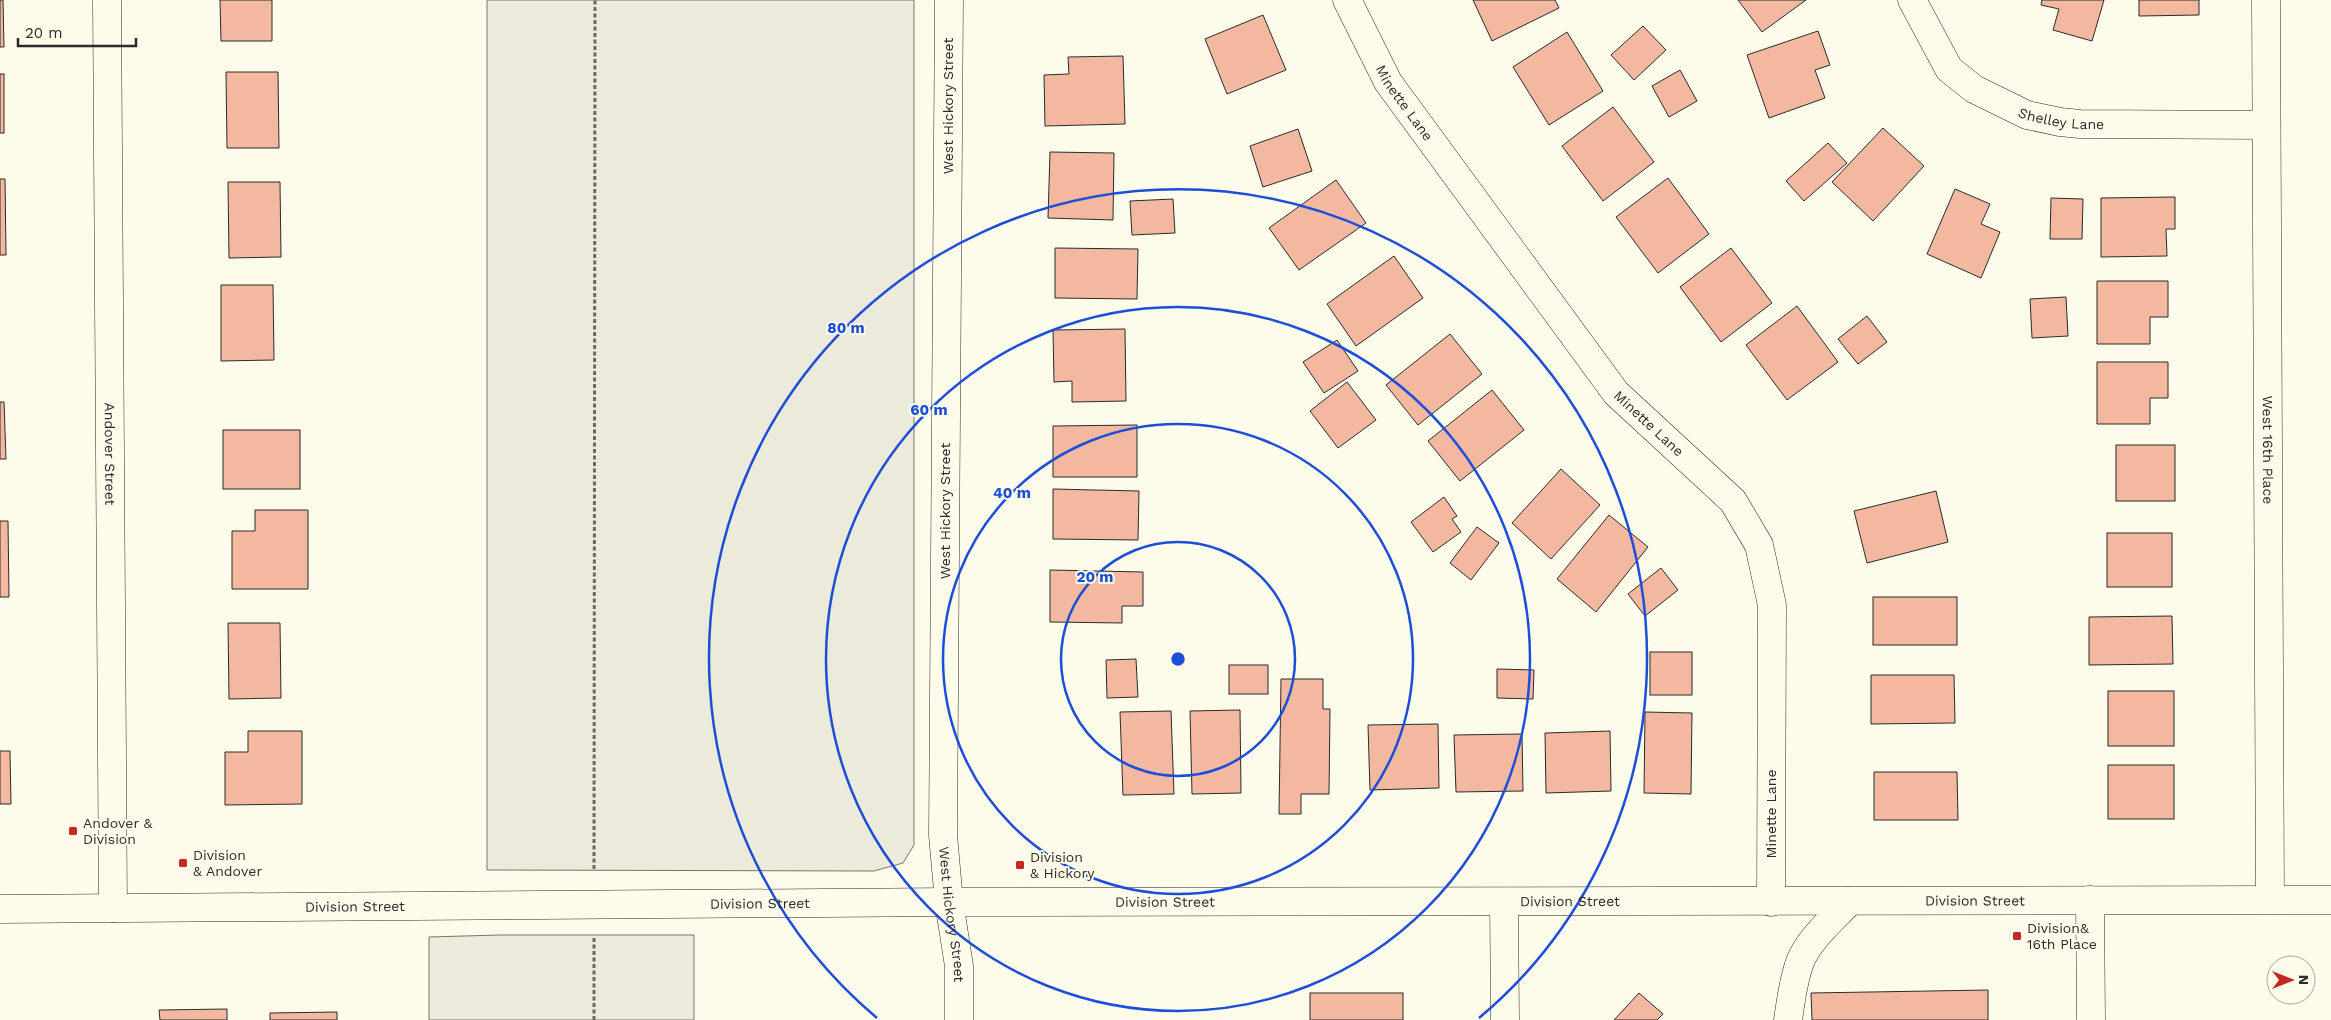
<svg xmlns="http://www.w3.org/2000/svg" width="2331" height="1020" viewBox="0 0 2331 1020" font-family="'Work Sans',sans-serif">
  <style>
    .green { fill: #ecebdb; stroke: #74746e }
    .building { fill: #f2b8a0; stroke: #2b2b2b }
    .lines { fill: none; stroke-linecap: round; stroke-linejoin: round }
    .minor-casing { stroke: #2b2b2b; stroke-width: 29 }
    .path { stroke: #6a6964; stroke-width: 3; stroke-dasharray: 4 2.5; stroke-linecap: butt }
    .minor { stroke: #fdfbea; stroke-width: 28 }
    .ring { fill: none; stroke: #1d4ed8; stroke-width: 2.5 }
    .poi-dot { fill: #c62828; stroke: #fdfbea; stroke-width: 2 }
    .labels { text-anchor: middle; stroke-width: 4; stroke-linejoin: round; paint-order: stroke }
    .street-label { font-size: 14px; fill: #2b2b2b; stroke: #fdfbea }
    .poi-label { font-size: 14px; fill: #2b2b2b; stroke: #fdfbea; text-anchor: start }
    .centre { fill: #1d4ed8; stroke: #fdfbea; stroke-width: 2.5 }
    .ring-label { font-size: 15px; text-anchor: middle; font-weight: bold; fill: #1d4ed8; stroke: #fdfbea; stroke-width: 4; stroke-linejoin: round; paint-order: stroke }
  </style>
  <rect width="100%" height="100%" fill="#fdfbea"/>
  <g class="green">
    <path d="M487 0H914V845L903 863 874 871 487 870Z"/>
    <path d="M499 935H694V1020H429V937Z"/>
  </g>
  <g class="building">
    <path d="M0 0H3L4 47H0Z"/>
    <path d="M220 0H272V41H221Z"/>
    <path d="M1473 0H1555L1559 8 1492 41Z"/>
    <path d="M1738 0H1806L1762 32Z"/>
    <path d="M2042 0H2104L2092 41 2053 30 2059 9 2041 5Z"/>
    <path d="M2139 0H2199V15L2139 16Z"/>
    <path d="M1263 15 1286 70 1227 94 1205 39Z"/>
    <path d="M1643 26 1666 50 1634 80 1611 55Z"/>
    <path d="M1818 31 1830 65 1815 70 1825 98 1769 118 1747 55Z"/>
    <path d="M1567 32 1603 91 1549 125 1513 67Z"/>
    <path d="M1123 56 1125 124 1045 126 1044 75 1069 74 1068 57Z"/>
    <path d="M1680 70 1697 101 1669 117 1652 86Z"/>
    <path d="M226 72H278L279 148H227Z"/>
    <rect x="0" y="74" width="4" height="59"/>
    <path d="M1613 107 1654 162 1603 201 1562 146Z"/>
    <path d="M1883 128 1924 166 1873 221 1832 182Z"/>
    <path d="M1298 129 1312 171 1263 187 1250 146Z"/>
    <path d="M1828 143 1847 163 1804 201 1786 181Z"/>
    <path d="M1050 152 1114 153 1113 220 1048 218Z"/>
    <path d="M1668 178 1709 234 1658 273 1616 217Z"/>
    <path d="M0 179H5L6 255H0Z"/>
    <path d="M1336 180 1366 223 1299 270 1269 228Z"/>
    <path d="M228 182H280L281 257 229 258Z"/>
    <path d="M1955 189 1990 204 1981 224 2000 232 1981 278 1927 254Z"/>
    <path d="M2175 197V229H2166L2167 256 2101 257V198Z"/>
    <path d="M2051 198 2083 199 2082 239H2050Z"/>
    <path d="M1173 199 1175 233 1132 235 1130 201Z"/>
    <path d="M1055 248 1138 249 1137 299 1055 298Z"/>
    <path d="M1731 248 1772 303 1721 342 1680 287Z"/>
    <path d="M1394 256 1423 298 1356 346 1327 304Z"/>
    <path d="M2097 281H2168V317H2150V344H2097Z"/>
    <path d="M221 285H273L274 360 221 361Z"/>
    <path d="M2066 297 2068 336 2032 338 2030 299Z"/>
    <path d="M1797 306 1838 362 1787 400 1746 345Z"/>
    <path d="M1867 316 1887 342 1858 364 1838 339Z"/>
    <path d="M1125 329 1126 401 1072 402V381L1054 382 1053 330Z"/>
    <path d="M1450 334 1482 374 1418 425 1386 385Z"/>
    <path d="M1337 340 1358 371 1324 393 1303 362Z"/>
    <path d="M2097 362H2168V398H2150V424H2097Z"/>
    <path d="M1347 382 1376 420 1338 448 1310 411Z"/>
    <path d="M1492 390 1524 430 1460 481 1428 441Z"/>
    <path d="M0 402H4L6 459H0Z"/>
    <path d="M1137 425V477H1053V426Z"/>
    <rect x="223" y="430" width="77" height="59"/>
    <rect x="2116" y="445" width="59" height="56"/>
    <path d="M1561 469 1600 505 1551 559 1512 523Z"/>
    <path d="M1053 489 1139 491 1138 540 1053 539Z"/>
    <path d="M1936 491 1948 542 1867 563 1854 511Z"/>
    <path d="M1444 497 1457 516 1452 519 1461 532 1433 552 1411 522Z"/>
    <path d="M255 510H308V589H232V531H255Z"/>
    <path d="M1609 515 1648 547 1596 612 1557 579Z"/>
    <path d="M0 521H8L9 597H0Z"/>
    <path d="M1477 527 1499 543 1471 580 1450 563Z"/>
    <rect x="2107" y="533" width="65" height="54"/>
    <path d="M1661 568 1678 590 1645 616 1628 594Z"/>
    <path d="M1050 570 1143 572V606H1122V623L1050 622Z"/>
    <rect x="1873" y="597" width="84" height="48"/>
    <path d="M2172 616 2173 664 2089 665V617Z"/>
    <path d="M228 623H280L281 698 229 699Z"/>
    <rect x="1650" y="652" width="42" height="43"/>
    <path d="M1136 659 1138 697 1107 698 1106 660Z"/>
    <rect x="1229" y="665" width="39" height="29"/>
    <path d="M1497 669 1534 670 1533 699 1497 698Z"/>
    <path d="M1871 675H1954L1955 723 1871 724Z"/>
    <path d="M1281 679H1323V709H1330L1329 794H1301V814H1279Z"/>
    <rect x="2108" y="691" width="66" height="55"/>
    <path d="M1240 710 1241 793 1192 794 1190 711Z"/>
    <path d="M1171 711 1174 794 1123 795 1120 712Z"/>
    <path d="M1645 712 1692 713 1691 794 1644 793Z"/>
    <path d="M1438 724 1439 788 1370 790 1368 725Z"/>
    <path d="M248 731H302V804L225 805V752H248Z"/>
    <path d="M1610 731 1611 791 1546 793 1545 733Z"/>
    <path d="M1522 734 1523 791 1456 792 1454 735Z"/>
    <path d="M0 751H10L11 804H0Z"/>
    <rect x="2108" y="765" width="66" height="54"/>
    <path d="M1874 772H1957L1958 820H1874Z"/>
    <path d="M1988 990V1020H1812L1811 993Z"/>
    <rect x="1310" y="993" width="93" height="27"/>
    <path d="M1639 993 1663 1014 1657 1020H1614Z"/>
    <path d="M227 1009V1020H160L159 1010Z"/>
    <path d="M337 1012V1020H270V1013Z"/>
  </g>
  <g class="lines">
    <defs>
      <g id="minor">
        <path id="s1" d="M107 0 113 908"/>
        <path id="s2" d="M949 0 943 835 949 902 959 966V1020"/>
        <path id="s3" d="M1347 0 1388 82 1616 393 1733 501 1759 545 1772 605 1771 902"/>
        <path id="s4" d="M1912 0 1949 69 1974 89 2027 115 2060 122 2080 124 2266 125"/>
        <path id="s5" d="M2266 0 2270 899"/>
        <path d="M2090 900 2091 1020"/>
        <path d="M1504 902 1505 1020"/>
        <path id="s6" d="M0 909 949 902 2331 900"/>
        <path d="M1788 1020C1791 1000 1793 981 1800 962 1809 939 1833 919 1850 901"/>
      </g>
    </defs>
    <use href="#minor" class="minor-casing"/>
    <g class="path">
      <path d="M594 869 595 0"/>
      <path d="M594 1020V938"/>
    </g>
    <use href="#minor" class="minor"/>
  </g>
  <g class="ring">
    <circle cx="1178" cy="659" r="117"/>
    <circle cx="1178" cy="659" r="235"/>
    <circle cx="1178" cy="659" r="352"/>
    <path d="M877 1018A469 469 0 1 1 1479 1018"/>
  </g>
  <g class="poi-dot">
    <rect x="68" y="826" width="10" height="10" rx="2.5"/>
    <rect x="178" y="858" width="10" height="10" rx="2.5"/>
    <rect x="1015" y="860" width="10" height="10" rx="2.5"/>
    <rect x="2012" y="931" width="10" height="10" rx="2.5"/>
  </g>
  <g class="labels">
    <g class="street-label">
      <text dy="5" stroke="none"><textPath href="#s3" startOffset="118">Minette Lane</textPath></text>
      <text transform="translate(948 106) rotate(-90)" y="5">West Hickory Street</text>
      <text dy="5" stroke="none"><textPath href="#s4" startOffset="204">Shelley Lane</textPath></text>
      <text dy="5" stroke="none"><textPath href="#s3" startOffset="522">Minette Lane</textPath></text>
      <text dy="5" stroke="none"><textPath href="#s5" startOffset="450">West 16th Place</textPath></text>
      <text dy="5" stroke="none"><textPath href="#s1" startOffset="454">Andover Street</textPath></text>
      <text transform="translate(945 511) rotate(-90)" y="5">West Hickory Street</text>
      <text transform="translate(1771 814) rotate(-90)" y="5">Minette Lane</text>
      <text dy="5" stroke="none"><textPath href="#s6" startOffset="1975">Division Street</textPath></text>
      <text dy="5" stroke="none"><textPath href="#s6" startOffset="1165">Division Street</textPath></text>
      <text dy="5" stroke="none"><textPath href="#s6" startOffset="1570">Division Street</textPath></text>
      <text dy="5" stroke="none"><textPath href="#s6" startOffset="760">Division Street</textPath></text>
      <text dy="5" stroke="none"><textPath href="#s6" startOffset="355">Division Street</textPath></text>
      <text dy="5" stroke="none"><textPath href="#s2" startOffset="915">West Hickory Street</textPath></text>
    </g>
    <g class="poi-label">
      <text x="83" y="828">Andover &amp;<tspan x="83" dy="16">Division</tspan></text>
      <text x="193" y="860">Division<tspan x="193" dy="16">&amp; Andover</tspan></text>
      <text x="1030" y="862">Division<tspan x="1030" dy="16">&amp; Hickory</tspan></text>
      <text x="2027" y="933">Division&amp;<tspan x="2027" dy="16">16th Place</tspan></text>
    </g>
  </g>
  <circle cx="1178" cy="659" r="8" class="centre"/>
  <g class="ring-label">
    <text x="846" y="333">80 m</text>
    <text x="929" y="415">60 m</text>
    <text x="1012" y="498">40 m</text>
    <text x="1095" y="582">20 m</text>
  </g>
  <g transform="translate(2291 980) rotate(90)"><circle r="24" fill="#fdfbea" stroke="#a9a89e"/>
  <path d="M0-4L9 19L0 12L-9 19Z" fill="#c62828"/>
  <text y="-8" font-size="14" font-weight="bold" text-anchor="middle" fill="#2b2b2b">N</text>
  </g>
  <path d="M18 38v8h118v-8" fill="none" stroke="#2b2b2b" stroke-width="2.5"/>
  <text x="25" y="38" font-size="15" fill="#2b2b2b" stroke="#fdfbea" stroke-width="4" paint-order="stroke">20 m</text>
</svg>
